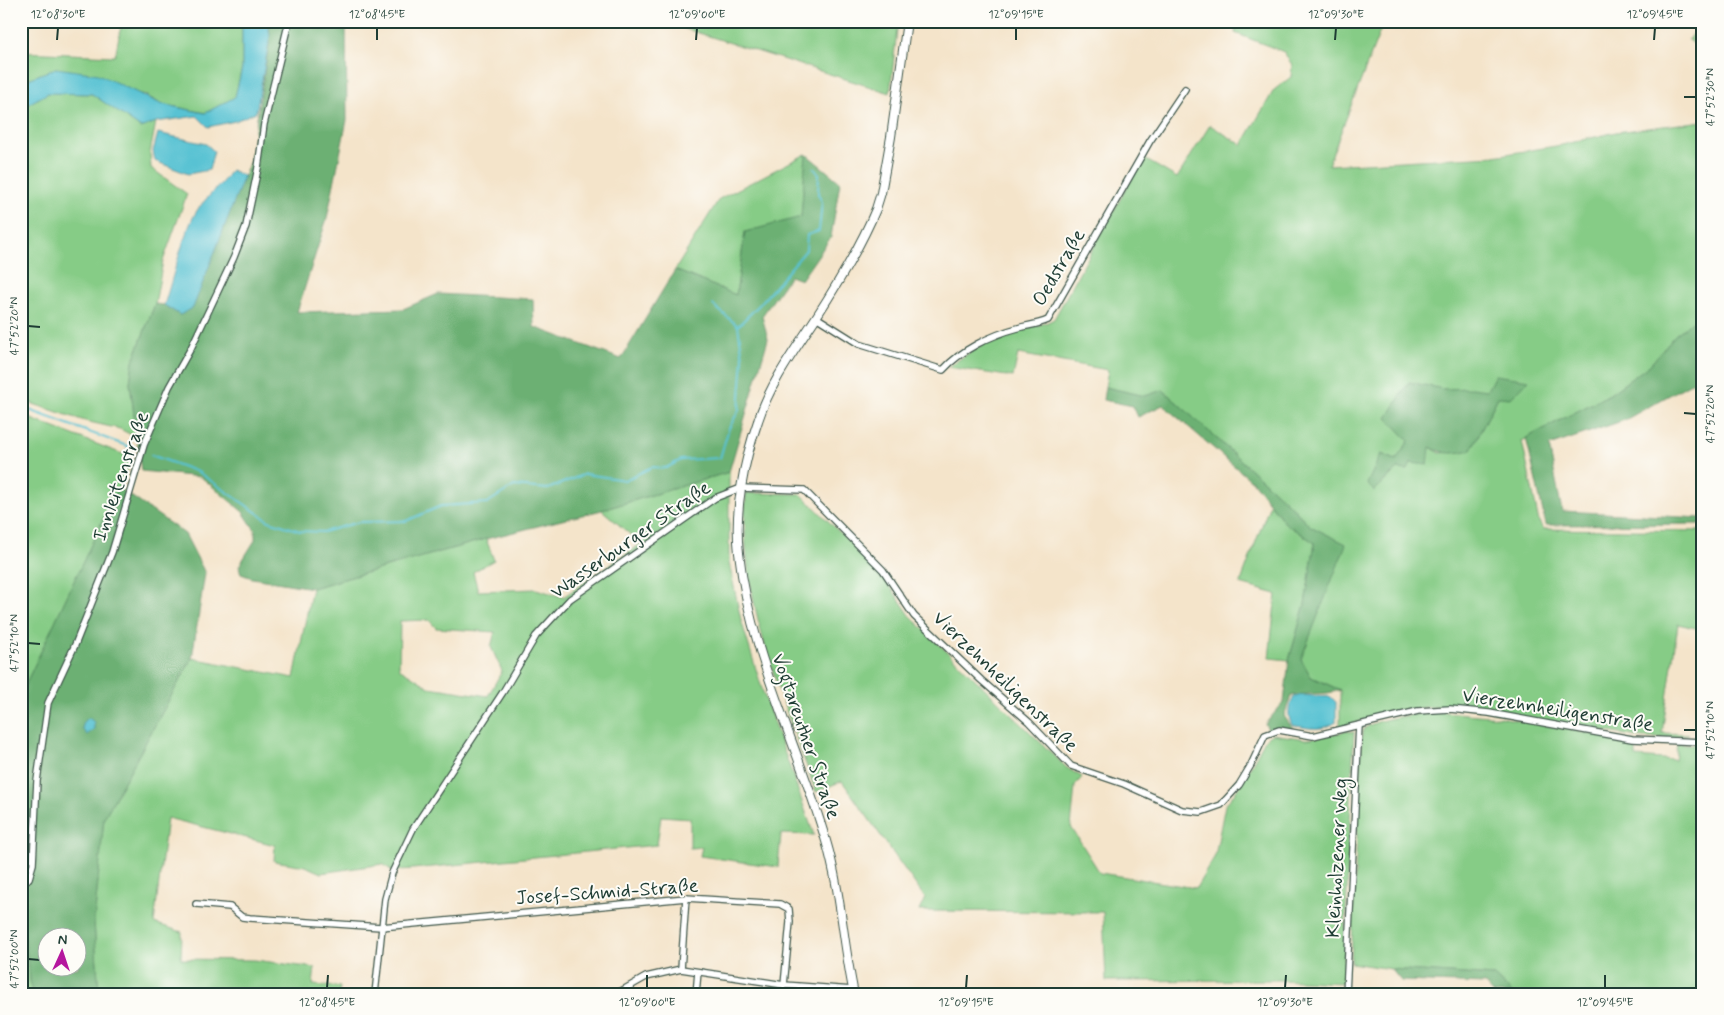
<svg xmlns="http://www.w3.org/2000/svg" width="1724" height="1015" viewBox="0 0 1724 1015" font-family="Mynerve,sans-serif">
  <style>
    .green { fill: #86cc86; stroke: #52845d; fill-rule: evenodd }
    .forest { fill: #6cb073; stroke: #467654; fill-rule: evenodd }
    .water { fill: #58c2d3; stroke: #3c8084 }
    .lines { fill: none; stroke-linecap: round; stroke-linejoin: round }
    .stream { stroke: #58c2d3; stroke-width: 2 }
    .minor-casing { stroke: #3f564a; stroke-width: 8 }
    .secondary-casing { stroke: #3f564a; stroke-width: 10 }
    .minor { stroke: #fff; stroke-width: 5.5 }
    .secondary { stroke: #fff; stroke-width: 8 }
    .ticks { fill: none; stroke: #1f3d34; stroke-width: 2 }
    .labels { text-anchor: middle; stroke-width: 4; stroke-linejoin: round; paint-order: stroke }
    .street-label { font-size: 20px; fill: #1f3d34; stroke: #fdfcf7 }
    .neatline { fill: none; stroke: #1f3d34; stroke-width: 2 }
    .ticks-label { font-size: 12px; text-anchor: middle; fill: #1f3d34 }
  </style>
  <rect width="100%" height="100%" fill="#fdfcf7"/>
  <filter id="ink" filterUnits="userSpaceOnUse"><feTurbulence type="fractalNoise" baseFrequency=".02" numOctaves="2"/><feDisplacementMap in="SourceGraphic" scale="10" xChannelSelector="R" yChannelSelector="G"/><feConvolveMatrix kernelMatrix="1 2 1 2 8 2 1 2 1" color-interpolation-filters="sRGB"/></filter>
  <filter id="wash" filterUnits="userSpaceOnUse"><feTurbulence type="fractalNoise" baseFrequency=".0096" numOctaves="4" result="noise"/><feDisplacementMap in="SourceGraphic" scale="20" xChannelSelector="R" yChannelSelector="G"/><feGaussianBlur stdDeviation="1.12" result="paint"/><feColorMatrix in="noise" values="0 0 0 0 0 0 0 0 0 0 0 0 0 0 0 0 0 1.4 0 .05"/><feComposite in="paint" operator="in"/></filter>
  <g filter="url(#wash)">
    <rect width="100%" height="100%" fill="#f4e4ca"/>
    <g class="green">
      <path d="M122 21H242V68L235 97 206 113 161 104 145 95 56 68 21 82V52L115 56Z"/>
      <path d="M684 21H898L890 93 683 28Z"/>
      <path d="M1238 21H1384L1328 165 1494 156 1562 145 1616 132 1703 121V313L1675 335 1650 365 1610 394 1522 441 1539 522 1543 529 1703 531 1700 629 1678 624 1662 733 1689 734 1674 738H1643L1465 707H1427L1390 713 1340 727V690L1311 677 1301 659 1345 544 1310 526 1290 505 1163 390 1145 396 1105 387 1108 370 1018 354 1013 377 948 367C970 352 994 336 1020 329 1033 326 1041 326 1054 319L1143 158 1177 178 1210 125 1242 145 1274 90 1291 77 1292 65 1284 52 1235 33ZM1409 382C1421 385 1433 389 1444 389 1465 391 1479 386 1498 397L1471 450 1440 453 1430 447 1410 463 1397 469 1374 491 1381 454 1396 460 1409 441Z"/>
      <path d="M1701 21H1703V50L1688 40Z"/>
      <path d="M48 93 92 94 141 128 156 122 150 153 151 168 187 194 163 261 155 304 133 361 130 383 137 438 120 429 85 421 21 400V108Z"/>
      <path d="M806 154 801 218 745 232 736 295 675 270 719 199Z"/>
      <path d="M21 415 133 458 21 694Z"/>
      <path d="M729 472V563L741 620 763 692 814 835 781 834 778 867 700 856 702 847 690 848V818L661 816 657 845 392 871 383 864 321 873 305 866 274 861 275 845 167 818 154 923 182 932 181 959 255 960 315 968 313 985 340 987 339 994H99L94 922 104 818 192 658 294 678 312 588 486 539 494 560 473 572 478 591 536 589 563 597 641 544 602 510ZM429 620 436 628 495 632 491 647 502 671 488 696 429 687 399 668 400 621Z"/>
      <path d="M746 493 801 494 880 572 912 618 1067 768 1082 777 1075 786 1071 827 1100 873 1196 888 1215 856 1225 805 1240 786 1266 738 1272 734 1307 739 1347 731 1354 732 1343 983 1280 980 1106 981 1103 912 919 911 925 898 842 781 816 792C782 696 737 596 746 493Z"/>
      <path d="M1270 504 1286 524 1315 543 1305 604 1289 660 1269 658 1276 594 1240 584Z"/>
      <path d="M1444 712 1500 717 1636 742V757L1675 760 1677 744H1703V994H1513L1494 976 1391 969 1351 963 1362 732C1369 717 1428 713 1444 712Z"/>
      <path d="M21 911 32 994H21Z"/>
      <path d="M772 985 834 994H770Z"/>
    </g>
    <g class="forest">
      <path d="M268 21H346L347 120 327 218 297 312 403 309 438 294 533 299 534 327 621 359 675 270 736 295 745 232 801 217 806 154 840 182 831 237 801 280 790 276 762 316 768 339 729 472 602 510 486 539 312 588 252 578 241 574 239 566 255 540V530L243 512 201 477 141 471 130 383 133 361 155 304 164 305 180 315 193 307 250 161 270 37Z"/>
      <path d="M1703 313V375L1700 378 1625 420 1549 446 1562 511 1703 518V524L1546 525 1526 438 1610 394 1650 365 1675 335Z"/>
      <path d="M1495 375 1529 380 1511 398 1498 397 1471 450C1455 454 1445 455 1430 447L1428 465 1411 463 1408 470 1397 469 1374 491 1367 484 1381 454 1396 460 1409 441 1387 418 1409 382 1444 389 1471 388 1487 390Z"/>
      <path d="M1105 387 1145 396 1163 390 1290 505 1310 526 1346 544 1301 659 1311 677 1340 690C1324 696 1308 692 1291 696L1284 716 1294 730 1279 727 1269 731 1265 724 1284 702 1289 660 1305 604 1315 543 1286 524 1254 483 1163 405 1138 417 1133 406 1103 400Z"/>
      <path d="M118 487 185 534 205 573 192 658 104 818 94 922 99 994H32L21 911V694ZM48 938H78V968H48Z"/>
      <path d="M1391 969 1494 976 1513 994H1494L1485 984 1401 981Z"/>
    </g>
    <g class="water">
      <path d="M242 21H268L270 37 256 112 235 121 208 127 197 116 156 122 141 128 92 94 48 93 21 108V82L56 68 98 74 161 104 205 113 235 97 242 68Z"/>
      <path d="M158 133 206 144 214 151 209 170 188 174 155 161 153 151Z"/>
      <path d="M231 170 244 176 193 308 180 315 164 305C172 281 185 228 198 209 208 195 222 185 231 170Z"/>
      <path d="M1302 695 1331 697 1336 702V722C1322 732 1307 728 1292 725 1287 716 1288 705 1294 697Z"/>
      <path d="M89 718 94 722V729L87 735 82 729 84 721Z"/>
    </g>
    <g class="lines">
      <g class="stream">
        <path d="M713 305 738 326"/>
        <path d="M21 407 135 449"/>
        <path d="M151 455 198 472 269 521 300 531 323 532 359 522 406 521 441 506 487 503 514 486 548 489 585 474 625 480 652 467 666 468 681 460 720 458 729 428 739 410 743 358 738 326 760 304 806 250 807 235 819 231 822 202 818 194 819 174 814 168"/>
      </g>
    </g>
  </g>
  <g filter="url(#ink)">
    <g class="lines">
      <defs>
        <g id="minor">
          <path d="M816 317 859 344 943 370C961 350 991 335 1018 328 1028 325 1037 325 1048 320L1150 141 1185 89"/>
          <path d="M21 887 29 878 33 864 37 781 48 703 75 645 112 552 144 445 169 387 191 348 234 257 246 226 258 168 264 124 289 21"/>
          <path d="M196 904 230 907 242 917 250 918 381 927 686 898 780 904 789 909 790 922 784 985"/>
          <path d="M681 969 686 898"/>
          <path d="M375 994 385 899 392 873 413 829 503 692 536 636 570 599 715 498 741 488 804 490 883 570 914 616 981 680 1029 722 1071 766 1124 784 1182 810 1201 812 1221 805 1239 785 1251 765 1265 735 1279 730 1313 736 1418 711 1450 709 1489 713 1632 739 1703 742"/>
          <path d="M616 994 646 977 681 969 784 985 853 990"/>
          <path d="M696 994 698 972"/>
          <path d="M1346 994 1359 725"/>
        </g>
        <path id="secondary" d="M854 994C843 943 841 891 826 841 798 745 750 654 739 553 734 510 744 461 758 421 770 384 794 351 815 319 835 288 862 243 876 209L881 193 891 137 907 21"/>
      </defs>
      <use href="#minor" class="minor-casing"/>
      <use href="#secondary" class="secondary-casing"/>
      <use href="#minor" class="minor"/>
      <use href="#secondary" class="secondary"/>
    </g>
  </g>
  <path class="ticks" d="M57 40 58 28M377 40V28M696 40 697 28M1016 40V28M1335 40 1336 28M1654 40 1655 28M1684 97H1696M28 326 40 327M1684 413 1696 414M28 643 40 644M1684 730H1696M28 959 40 960M327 988 328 975M647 988V975M966 988 967 975M1285 988 1286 975M1605 988V975"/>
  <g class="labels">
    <g class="street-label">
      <text transform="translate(1058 267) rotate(-60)" y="7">Oedstraße</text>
      <text transform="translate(120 476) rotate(-71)" y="7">Innleitenstraße</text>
      <text transform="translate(630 539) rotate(-35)" y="7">Wasserburger Straße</text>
      <text transform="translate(1006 681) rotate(44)" y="7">Vierzehnheiligenstraße</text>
      <text transform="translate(1558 709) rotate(9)" y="7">Vierzehnheiligenstraße</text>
      <text transform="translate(807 736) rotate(71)" y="7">Vogtareuther Straße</text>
      <text transform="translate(1336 858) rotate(-87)" y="7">Kleinholzener Weg</text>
      <text transform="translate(607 891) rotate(-4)" y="7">Josef-Schmid-Straße</text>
    </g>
  </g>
  <rect width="1724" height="1015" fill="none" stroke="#fdfcf7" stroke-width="55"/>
  <g transform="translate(62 952) rotate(3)"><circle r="24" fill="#fdfcf7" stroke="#a4b0a9"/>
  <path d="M0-4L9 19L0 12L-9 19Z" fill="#b5179e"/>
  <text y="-8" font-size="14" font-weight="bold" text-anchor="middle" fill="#1f3d34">N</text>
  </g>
  <rect x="28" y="28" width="1668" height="960" class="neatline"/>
  <g class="ticks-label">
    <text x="58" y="18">12°08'30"E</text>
    <text x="377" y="18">12°08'45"E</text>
    <text x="697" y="18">12°09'00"E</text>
    <text x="1016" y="18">12°09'15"E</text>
    <text x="1336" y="18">12°09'30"E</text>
    <text x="1655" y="18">12°09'45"E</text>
    <text transform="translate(1710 97) rotate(-90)" y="4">47°52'30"N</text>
    <text transform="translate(14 326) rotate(-90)" y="4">47°52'20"N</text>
    <text transform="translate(1710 414) rotate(-90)" y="4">47°52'20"N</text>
    <text transform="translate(14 643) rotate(-90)" y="4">47°52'10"N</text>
    <text transform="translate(1710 730) rotate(-90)" y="4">47°52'10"N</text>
    <text transform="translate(14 959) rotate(-90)" y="4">47°52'00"N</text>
    <text x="327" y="1006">12°08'45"E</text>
    <text x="647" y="1006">12°09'00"E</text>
    <text x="966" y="1006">12°09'15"E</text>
    <text x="1285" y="1006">12°09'30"E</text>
    <text x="1605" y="1006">12°09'45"E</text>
  </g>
</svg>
